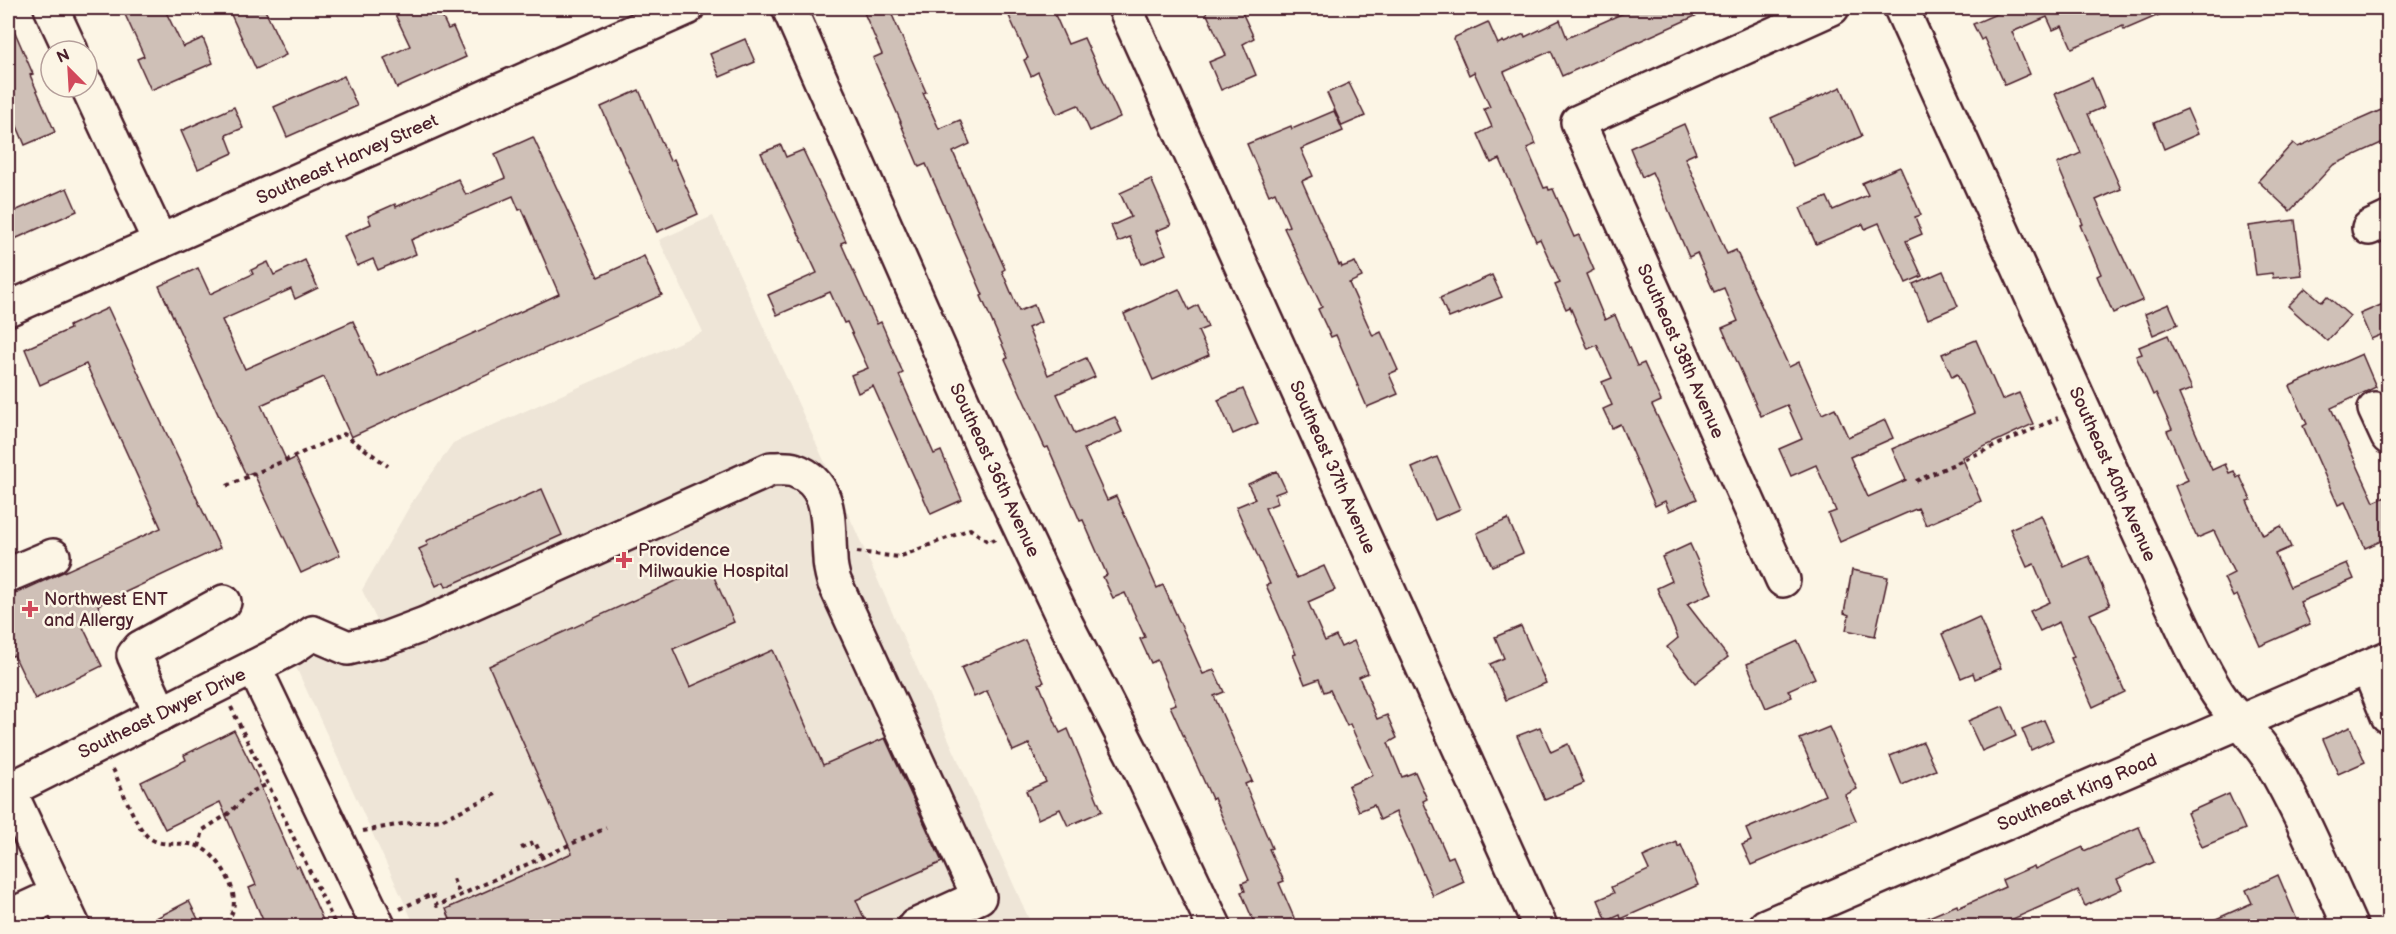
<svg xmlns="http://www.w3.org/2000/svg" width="2396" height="934" viewBox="0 0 2396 934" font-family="'Balsamiq Sans',sans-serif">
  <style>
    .built { fill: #eee5d7 }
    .building { fill: #cfc0b7; stroke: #4a1f2b; stroke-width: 1.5 }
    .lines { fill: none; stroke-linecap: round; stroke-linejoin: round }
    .minor-casing { stroke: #4a1f2b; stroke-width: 38 }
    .path { stroke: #4a1f2b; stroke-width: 4; stroke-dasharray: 4.5 4.5; stroke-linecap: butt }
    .minor { stroke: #fcf5e5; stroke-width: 33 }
    .poi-dot { fill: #d1495b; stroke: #fcf5e5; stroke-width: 2 }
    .labels { text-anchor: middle; stroke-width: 5; stroke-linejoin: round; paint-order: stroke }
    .street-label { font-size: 18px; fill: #4a1f2b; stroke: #fcf5e5 }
    .poi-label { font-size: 18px; fill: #4a1f2b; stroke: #fcf5e5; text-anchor: start }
  </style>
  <rect width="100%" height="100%" fill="#fcf5e5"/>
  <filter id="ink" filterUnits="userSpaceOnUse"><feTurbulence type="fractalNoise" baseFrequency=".0167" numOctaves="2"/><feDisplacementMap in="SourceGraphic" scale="12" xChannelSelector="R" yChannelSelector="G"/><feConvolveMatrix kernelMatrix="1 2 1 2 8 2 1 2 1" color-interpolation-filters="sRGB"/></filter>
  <g filter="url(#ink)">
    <path class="built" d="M713 216 855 529 1032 926H415L295 665 380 627 362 590 412 502 453 443 703 332 659 240Z"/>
    <g class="building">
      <path d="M122 8H164L183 47 203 38 213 63 151 90 137 59 144 56Z"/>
      <path d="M228 8H264L286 55 256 69Z"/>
      <path d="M392 8H438L448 29 453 27 466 57 397 88 384 58 410 46Z"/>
      <path d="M862 8H889L926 92 923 93 939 129 960 120 970 144 953 152 1005 269 1002 271 1019 311 1034 305 1041 322 1028 328 1048 375 1086 358 1095 377 1057 394 1075 434 1115 417 1122 432 1084 449 1107 500 1116 496 1157 588 1163 585 1203 674 1214 670 1224 692 1214 696 1252 781 1245 784 1272 848 1269 849 1284 881 1279 883 1298 927H1256L1241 892 1245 891 1242 883 1249 880 1214 798 1212 799 1170 706 1176 704 1157 660 1151 663 1140 639 1145 637 1125 593 1113 598 1103 577 1107 575 1083 520 1080 521 1048 447 1045 448 1024 401 1005 359 1008 358 981 296 983 295 926 164 919 167 900 122H901L873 58 882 54Z"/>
      <path d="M1027 8H1052L1068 44 1084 38 1120 117 1090 131 1078 105 1057 114 1038 72 1031 76 1024 60 1028 58 1009 16Z"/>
      <path d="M1204 8H1240L1254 38 1243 44 1256 75 1221 90 1209 62 1226 55Z"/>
      <path d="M1635 8H1713L1562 76 1551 51 1504 72 1536 144 1527 148 1544 188 1548 187 1549 190 1553 189 1574 237 1579 235 1594 270 1586 274 1605 320 1615 315 1637 366 1644 363 1661 401 1652 405 1697 499 1669 511 1665 501 1655 506 1620 424 1612 428 1603 409 1612 405 1602 382 1612 378 1597 345 1588 349 1570 307 1566 309 1555 285 1560 283 1540 239 1536 241 1500 159 1491 163 1478 134 1492 127 1484 109 1490 107 1474 72 1469 75 1454 40 1455 37 1488 22 1498 44 1503 41 1504 43 1524 34 1525 37 1560 20 1567 38Z"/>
      <path d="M2010 8H2175L2124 30 2123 26 2072 48 2062 26 2053 30 2047 17 2012 32 2030 74 2005 85 1984 38 1981 40 1973 24Z"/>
      <path d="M8 16 33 74 30 75 55 132 25 145 8 105Z"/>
      <path d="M745 39 755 62 720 77 710 54Z"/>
      <path d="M344 76 357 106 287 137 274 107Z"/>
      <path d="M2092 78 2104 107 2088 114 2121 189 2096 200 2143 300 2113 313 2097 276 2101 274 2080 225 2083 224 2057 164 2081 153 2055 94Z"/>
      <path d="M1349 83 1365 116 1342 126 1327 93Z"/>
      <path d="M1841 87 1862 136 1793 166 1771 118Z"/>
      <path d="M639 90 670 161 674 159 698 214 657 232 601 107Z"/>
      <path d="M234 107 243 128 226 135 233 153 198 169 181 131Z"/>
      <path d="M2388 107V140L2333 165 2290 211 2258 181 2293 143 2298 147Z"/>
      <path d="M2187 109 2198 134 2164 149 2154 123Z"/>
      <path d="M1334 111 1343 131 1301 149 1313 176 1302 181 1339 265 1341 264 1342 267 1355 262 1362 277 1349 283 1373 336 1381 332 1398 370 1389 374 1398 394 1367 407 1336 335 1331 337 1318 309 1322 307 1284 228 1289 226 1275 192 1269 195 1247 144 1291 126 1292 129Z"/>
      <path d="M1684 124 1696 153 1685 158 1727 254 1736 250 1789 367 1799 362 1822 414 1835 408 1848 437 1885 420 1893 438 1850 457 1868 497 1906 480 1892 449 1974 413 1957 374 1952 377 1942 354 1976 340 2002 400 2019 393 2033 424 1962 457 1981 501 1926 525 1918 508 1840 542 1828 514 1836 511 1816 465 1791 476 1779 449 1802 439 1787 405 1761 416 1722 328 1738 321 1724 288 1714 292 1697 253 1689 257 1652 172 1642 177 1630 148Z"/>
      <path d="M533 137 598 277 644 256 662 295 351 437 324 377 261 405 287 462 295 458 340 555 301 573 253 472 246 475 159 286 198 268 210 294 253 274 251 270 268 262 274 275 305 260 318 288 295 299 291 289 222 320 245 369 353 321 378 377 559 294 522 209 519 210 513 196 411 240 416 254 378 270 373 259 357 266 344 236 371 224 368 216 395 204 396 207 458 179 466 195 505 178 495 154Z"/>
      <path d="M781 145 786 157 803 150 846 241 841 243 877 324 881 322 903 373 899 375 934 454 941 451 962 500 931 514 873 386 858 393 851 375 868 368 847 322 844 323 830 292 777 315 768 295 817 273 761 153Z"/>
      <path d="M1900 167 1921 215 1915 217 1922 234 1906 241 1922 276 1906 283 1879 223 1865 229 1863 224 1816 244 1800 208 1827 197 1833 210 1868 195 1862 183Z"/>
      <path d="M1151 179 1171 225 1156 231 1166 254 1142 264 1130 237 1118 242 1111 226 1131 217 1120 193Z"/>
      <path d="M67 188 77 211 8 242V214Z"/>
      <path d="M2295 220 2302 275 2273 278 2272 273 2256 275 2249 226Z"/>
      <path d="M1943 271 1958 306 1928 319 1913 284Z"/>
      <path d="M1492 275 1502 297 1449 318 1440 298Z"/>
      <path d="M2306 288 2322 302 2327 296 2350 316 2327 341 2288 306Z"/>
      <path d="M1179 289 1189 310 1198 305 1208 327 1198 331 1209 355 1153 380 1124 314Z"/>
      <path d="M2388 302V332L2371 339 2360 314Z"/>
      <path d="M2169 304 2178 324 2153 335 2145 314Z"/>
      <path d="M108 308 220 548 98 605 102 616 82 625 102 666 35 699 14 655 8 658V597L161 528 86 364 40 385 25 349 70 329 69 326Z"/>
      <path d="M2168 335 2192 389 2179 394 2212 470 2225 464 2229 473 2234 471 2237 478 2240 476 2251 500 2247 501 2263 535 2281 526 2291 547 2275 554 2290 587 2347 563 2354 579 2300 602 2310 624 2260 646 2237 595 2233 597 2224 578 2234 573 2214 531 2197 538 2189 520 2175 486 2188 480 2167 431 2172 429 2156 393 2153 395 2136 356 2142 354 2139 347Z"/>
      <path d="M2362 354 2376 387 2331 408 2374 502 2388 496V538L2365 548 2345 502 2338 505 2303 426 2307 424 2290 386Z"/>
      <path d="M1243 389 1258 423 1233 434 1218 400Z"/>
      <path d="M1437 457 1460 509 1435 520 1412 468Z"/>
      <path d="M1277 471 1286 490 1275 494 1278 503 1265 508 1294 573 1297 578 1324 566 1335 590 1308 602 1325 641 1336 636 1341 647 1354 641 1368 673 1359 677 1377 719 1387 715 1397 738 1388 743 1402 777 1415 772 1427 799 1423 801 1448 858 1453 856 1464 882 1433 896 1396 812 1380 820 1374 805 1359 811 1348 786 1373 775 1350 724 1347 726 1330 690 1324 692 1319 679 1305 684 1293 655 1296 654 1266 585 1270 584 1236 507 1255 499 1248 484Z"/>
      <path d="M542 489 562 535 446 587 444 582 436 586 419 549 428 545 426 541Z"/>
      <path d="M2041 515 2064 567 2089 556 2110 605 2090 614 2125 692 2093 707 2071 658 2074 657 2059 622 2040 631 2030 611 2050 602 2034 564 2027 567 2010 529Z"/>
      <path d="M1508 519 1523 553 1492 566 1477 533Z"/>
      <path d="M1690 544 1712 593 1687 604 1728 657 1695 683 1667 647 1678 638 1657 588 1672 581 1662 557Z"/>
      <path d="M709 566 734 622 673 649 690 687 773 650 823 765 885 738 942 862 856 900 868 927H453L446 909 572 853 489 666Z"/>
      <path d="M1852 570 1888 577 1875 636 1846 630 1849 615 1844 613Z"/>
      <path d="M1979 617 2001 668 1975 679 1973 673 1961 678 1942 634Z"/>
      <path d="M1521 626 1546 683 1506 700 1490 664 1504 658 1495 637Z"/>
      <path d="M1025 640 1044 682 1039 684 1060 733 1068 729 1102 811 1068 826 1060 809 1038 819 1026 791 1046 782 1029 744 1013 751 987 691 974 697 961 668Z"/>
      <path d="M1798 641 1815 678 1788 690 1792 697 1766 708 1747 664Z"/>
      <path d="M2003 706 2016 736 1982 751 1968 721Z"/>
      <path d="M2044 720 2053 740 2031 750 2022 729Z"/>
      <path d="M1540 727 1551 752 1568 744 1584 783 1545 800 1517 736Z"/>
      <path d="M1829 727 1857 789 1845 795 1856 820 1751 865 1742 845 1751 841 1746 829 1825 795 1800 739Z"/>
      <path d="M2350 727 2365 762 2338 774 2323 739Z"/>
      <path d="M234 730 260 782 259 783 296 867 299 866 326 927H266L249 888 256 885 220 802 165 829 141 782 186 760 184 755Z"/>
      <path d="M1923 742 1936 770 1902 785 1890 756Z"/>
      <path d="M2229 794 2245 829 2202 847 2187 813Z"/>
      <path d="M2139 827 2154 862 2117 879 2122 889 2085 906 2078 890 1995 927H1906L1957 905 1958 908 2005 887 2002 880 2034 866 2035 869 2083 847 2084 851Z"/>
      <path d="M1677 842 1678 847 1681 845 1698 885 1621 919 1620 915 1607 921 1598 900 1614 893 1611 887 1649 870 1643 857Z"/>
      <path d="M2278 875 2300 927H2198L2252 903 2246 890Z"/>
      <path d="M189 901 202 927H139Z"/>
    </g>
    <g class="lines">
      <defs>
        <g id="minor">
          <path d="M51 8 71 51"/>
          <path d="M789 8 987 457 1066 624 1135 759 1214 926"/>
          <path d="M1125 8 1540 926"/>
          <path d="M1901 8 2166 592C2183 626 2197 662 2218 694 2233 717 2254 735 2269 758 2301 812 2325 870 2350 926"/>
          <path d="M87 85 160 242"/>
          <path d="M2369 228 2388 219"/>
          <path d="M8 309 687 8"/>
          <path d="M2375 409 2388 437"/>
          <path d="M8 575 53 556"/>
          <path d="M1783 580 1578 122 1832 8"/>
          <path d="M254 667 378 926"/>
          <path d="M2368 667 2388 716"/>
          <path d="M161 714 134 655 140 648 224 602"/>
          <path d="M8 788 73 926"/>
          <path d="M9 790 254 667 293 647 313 633 348 648 385 639 425 624 771 469C778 469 788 468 794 470 834 484 827 525 830 558 830 566 832 574 834 581L979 897 915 926"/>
          <path d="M8 917 58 894"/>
          <path d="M1766 926 2388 658"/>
        </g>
      </defs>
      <use href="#minor" class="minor-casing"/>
      <g class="path">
        <path d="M1916 481 2058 418"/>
        <path d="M227 486 344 434 388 466"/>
        <path d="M857 552 899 557 970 529 989 542 995 539"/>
        <path d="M231 707 336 926"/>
        <path d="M113 769C121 786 134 823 147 836 162 850 184 839 200 847 220 857 238 888 233 910 231 916 227 922 224 926"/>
        <path d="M363 831 402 824 441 820 498 793"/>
        <path d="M199 847 203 830 228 814 251 792 268 784"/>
        <path d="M521 848 535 842 542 857"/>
        <path d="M453 879 460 895"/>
        <path d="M400 909 432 894 437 906 606 828"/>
      </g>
      <use href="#minor" class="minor"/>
    </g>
  </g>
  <g class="poi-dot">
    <path d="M621 551h6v6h6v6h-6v6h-6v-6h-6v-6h6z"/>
    <path d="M27 600h6v6h6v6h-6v6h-6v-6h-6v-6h6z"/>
  </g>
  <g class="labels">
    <g class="street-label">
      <text transform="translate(347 159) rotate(-24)" y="6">Southeast Harvey Street</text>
      <text transform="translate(1681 351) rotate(66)" y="6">Southeast 38th Avenue</text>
      <text transform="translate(1333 467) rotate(66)" y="6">Southeast 37th Avenue</text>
      <text transform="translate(995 470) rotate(65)" y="6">Southeast 36th Avenue</text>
      <text transform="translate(2113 474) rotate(66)" y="6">Southeast 40th Avenue</text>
      <text transform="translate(162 713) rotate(-26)" y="6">Southeast Dwyer Drive</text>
      <text transform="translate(2077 792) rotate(-23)" y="6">Southeast King Road</text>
    </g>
    <g class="poi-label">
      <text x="638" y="556">Providence<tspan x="638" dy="21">Milwaukie Hospital</tspan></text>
      <text x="44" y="605">Northwest ENT<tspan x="44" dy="21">and Allergy</tspan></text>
    </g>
  </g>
  <rect width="2396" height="934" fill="none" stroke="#fcf5e5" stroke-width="30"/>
  <rect x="15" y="15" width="2366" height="904" fill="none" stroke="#4a1f2b" stroke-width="2" filter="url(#ink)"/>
  <g transform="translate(69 69) rotate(336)"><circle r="28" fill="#fcf5e5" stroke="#b59f9b" stroke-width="1.5"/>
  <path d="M0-4.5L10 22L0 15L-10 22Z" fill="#d1495b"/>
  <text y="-9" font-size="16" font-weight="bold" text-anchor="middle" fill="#4a1f2b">N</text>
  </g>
</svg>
